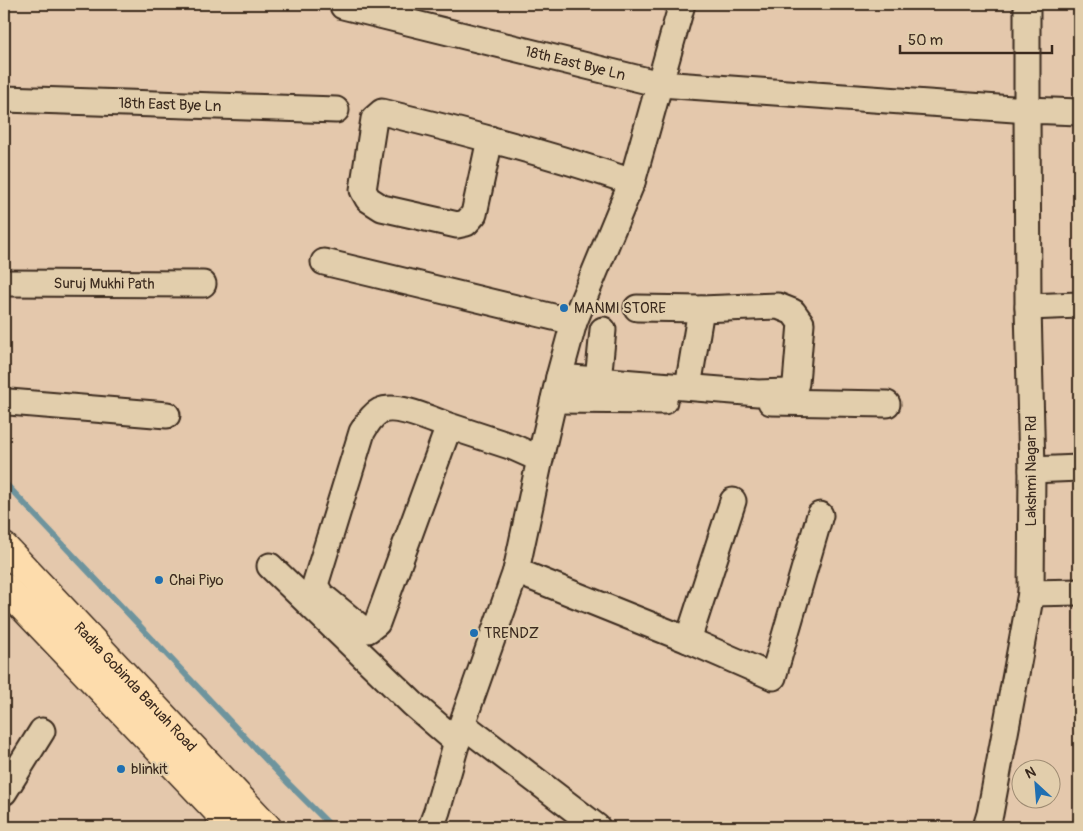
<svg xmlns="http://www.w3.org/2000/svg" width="1083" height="831" viewBox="0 0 1083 831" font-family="Pangolin,sans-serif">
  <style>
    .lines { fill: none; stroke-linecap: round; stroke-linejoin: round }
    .stream { stroke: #6e949d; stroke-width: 6 }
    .minor-casing { stroke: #3b2a1e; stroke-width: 29 }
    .major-casing { stroke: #3b2a1e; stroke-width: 31 }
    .minor { stroke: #e2ceac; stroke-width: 25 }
    .major { stroke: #fddcac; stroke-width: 28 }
    .poi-dot { fill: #1f6fb2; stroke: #e2ceac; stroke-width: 2 }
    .labels { text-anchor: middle; stroke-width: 4; stroke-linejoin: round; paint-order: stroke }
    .street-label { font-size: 15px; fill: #3b2a1e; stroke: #e2ceac }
    .poi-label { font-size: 15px; fill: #3b2a1e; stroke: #e2ceac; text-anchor: start }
  </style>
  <rect width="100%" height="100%" fill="#e4c8ac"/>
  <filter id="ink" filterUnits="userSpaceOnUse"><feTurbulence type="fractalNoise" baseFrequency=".02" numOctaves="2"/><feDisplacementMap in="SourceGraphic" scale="10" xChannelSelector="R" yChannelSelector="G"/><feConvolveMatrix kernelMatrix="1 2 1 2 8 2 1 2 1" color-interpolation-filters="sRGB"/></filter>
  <g filter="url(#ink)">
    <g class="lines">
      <path class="stream" d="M4 482 289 784 332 827"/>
      <defs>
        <g id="minor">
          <path id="s1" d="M343 6 660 84 1027 110V4"/>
          <path id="s2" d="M4 99 336 110"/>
          <path d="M490 139 474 214 466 223 457 225 382 208 368 199 363 190 374 119 382 112C466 132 550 154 632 182"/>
          <path d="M324 262 574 322"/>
          <path id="s3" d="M4 283 203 284"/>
          <path d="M1028 307 1079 305"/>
          <path d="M559 377 758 393 786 392 794 389 796 383 801 323 793 312 778 306 701 309 637 308"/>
          <path d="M598 381 603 330"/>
          <path d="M688 387 701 309"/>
          <path d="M554 400 664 401"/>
          <path d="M771 402 887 404"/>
          <path d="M4 403 9 402 167 415"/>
          <path d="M449 426C432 420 397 403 380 411 372 415 366 425 362 432L315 585 321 595 361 628 368 630 377 623 449 426 513 447 540 459"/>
          <path d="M1032 470 1079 468"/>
          <path d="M270 566 413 704 457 742"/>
          <path d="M516 571 688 640 773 677 820 515"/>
          <path d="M1031 593 1079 592"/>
          <path d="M688 640 733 501"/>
          <path d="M462 724 597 827"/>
          <path d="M4 792 42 731"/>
          <path d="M431 827 437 811 462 724 516 571 540 459 559 377 574 322 632 182 682 4"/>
          <path d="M986 827 990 814 1031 593 1032 470 1028 307 1027 110 1079 112"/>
        </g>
        <g id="major">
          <path id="s4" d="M4 547 267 827"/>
          <path d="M4 587 233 827"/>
        </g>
      </defs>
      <use href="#minor" class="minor-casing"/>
      <use href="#major" class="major-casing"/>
      <use href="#minor" class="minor"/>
      <use href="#major" class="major"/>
    </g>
  </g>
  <g class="poi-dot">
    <circle cx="564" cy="308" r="5"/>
    <circle cx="159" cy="580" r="5"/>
    <circle cx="474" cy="633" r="5"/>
    <circle cx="121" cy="769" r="5"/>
  </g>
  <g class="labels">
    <g class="street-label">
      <text dy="5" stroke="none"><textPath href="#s1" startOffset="239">18th East Bye Ln</textPath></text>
      <text dy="5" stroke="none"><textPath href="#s2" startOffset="166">18th East Bye Ln</textPath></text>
      <text dy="5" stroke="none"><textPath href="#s3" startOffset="100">Suruj Mukhi Path</textPath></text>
      <text transform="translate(1031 471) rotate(-90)" y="5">Lakshmi Nagar Rd</text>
      <text dy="5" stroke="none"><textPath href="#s4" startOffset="192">Radha Gobinda Baruah Road</textPath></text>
    </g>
    <g class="poi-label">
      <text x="574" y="313">MANMI STORE</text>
      <text x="169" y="585">Chai Piyo</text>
      <text x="484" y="638">TRENDZ</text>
      <text x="131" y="774">blinkit</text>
    </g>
  </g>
  <rect width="1083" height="831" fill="none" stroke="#e2ceac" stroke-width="20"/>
  <rect x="10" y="10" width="1063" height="811" fill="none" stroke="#3b2a1e" stroke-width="2" filter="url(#ink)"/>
  <g transform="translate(1036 784) rotate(334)"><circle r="24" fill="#e2ceac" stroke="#9f8c73"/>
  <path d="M0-4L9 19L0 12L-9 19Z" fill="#1f6fb2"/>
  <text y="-8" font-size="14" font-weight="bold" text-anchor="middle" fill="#3b2a1e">N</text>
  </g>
  <path d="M900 45v8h152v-8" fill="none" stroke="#3b2a1e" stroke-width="2.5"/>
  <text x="908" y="45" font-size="15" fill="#3b2a1e" stroke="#e2ceac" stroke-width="4" paint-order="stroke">50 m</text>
</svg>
